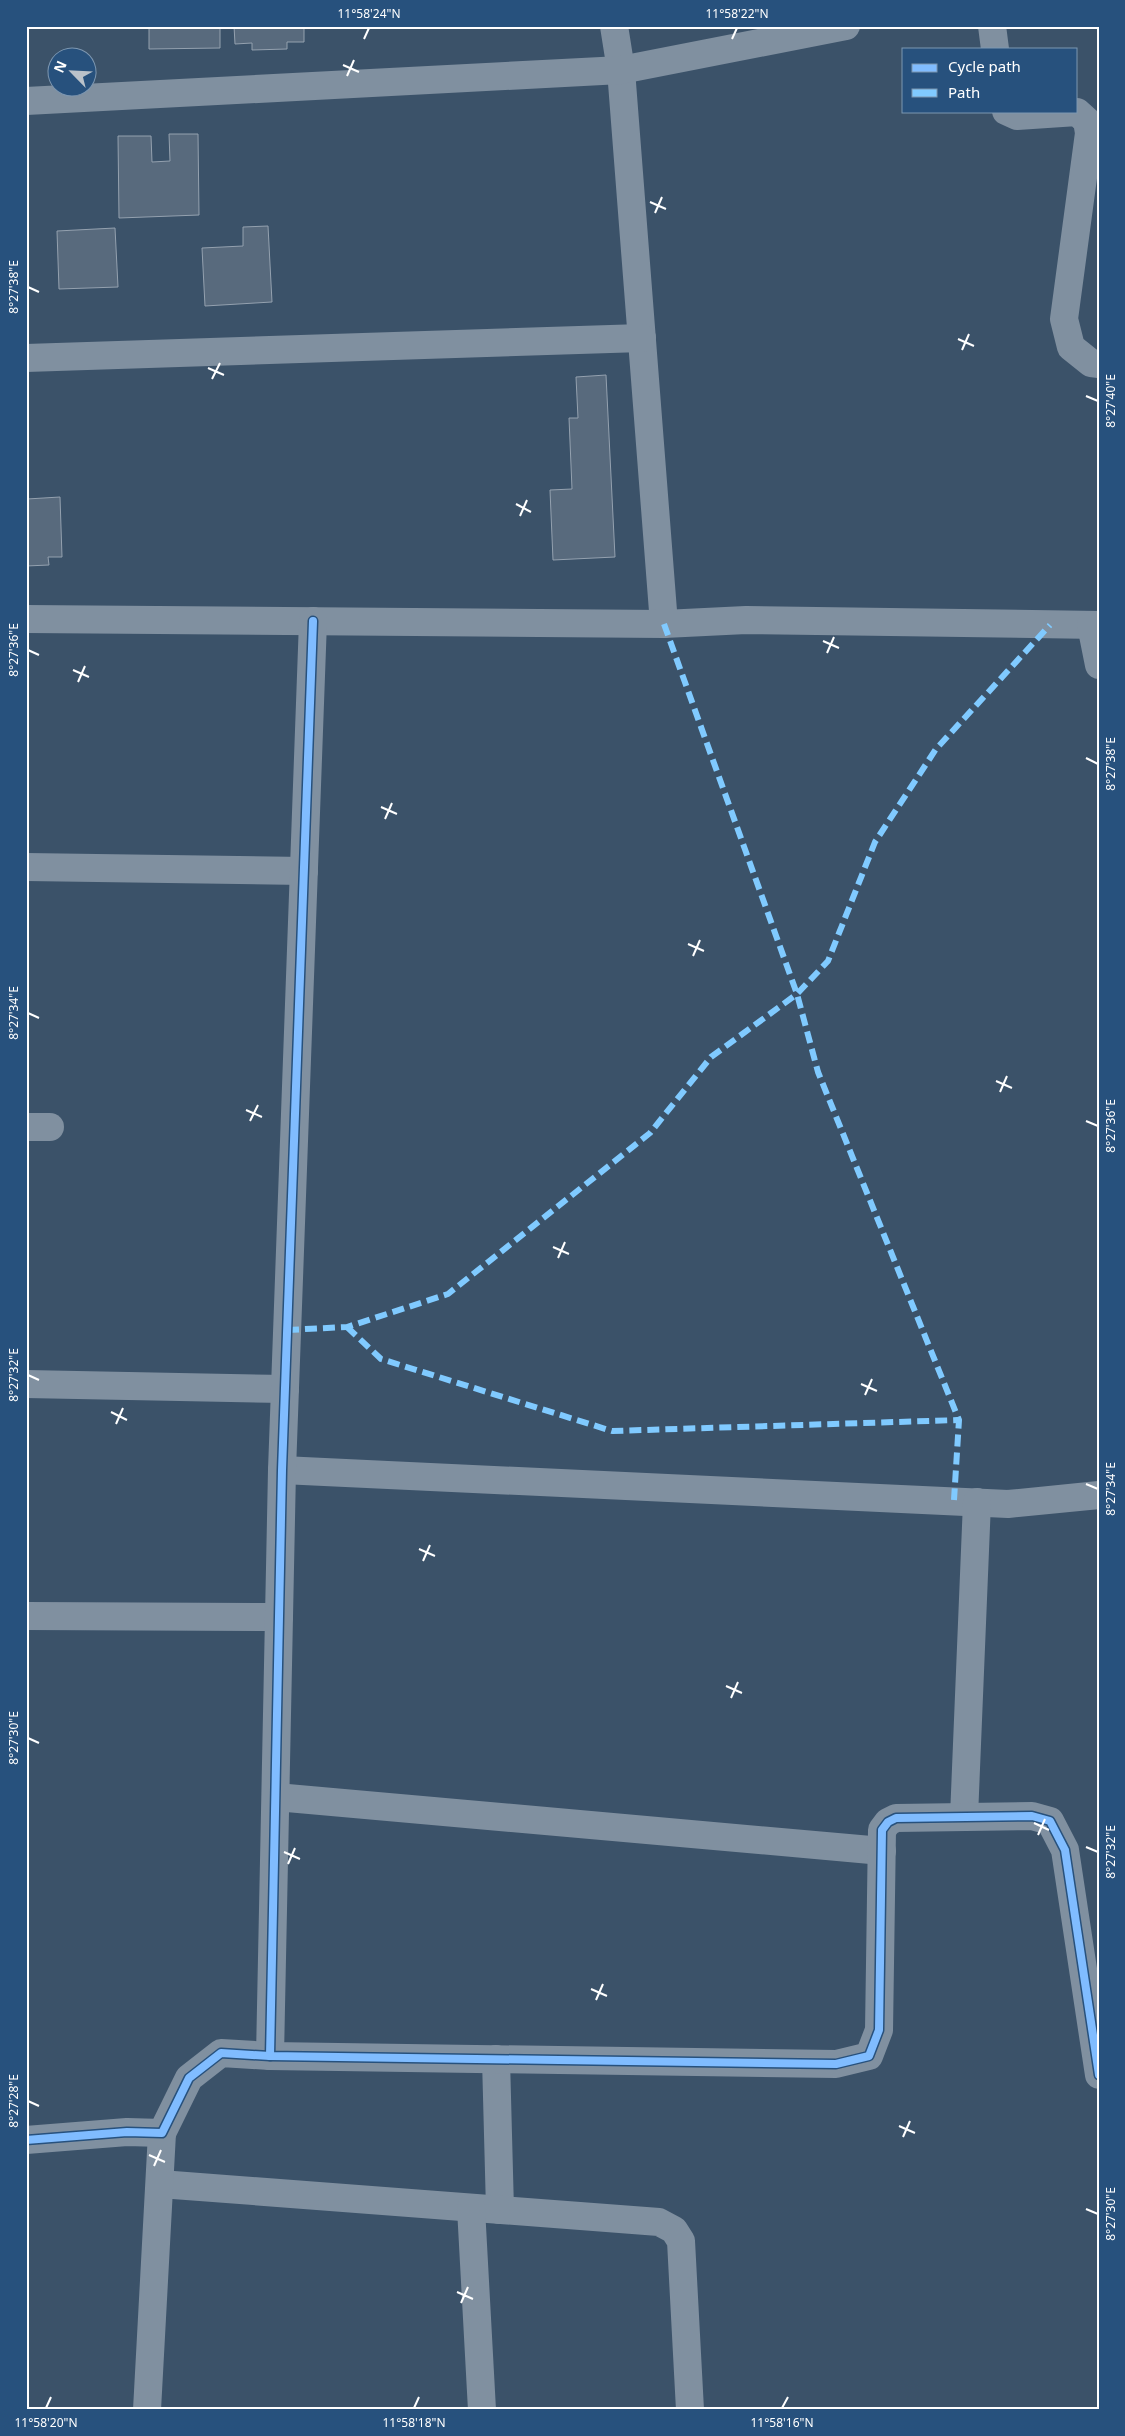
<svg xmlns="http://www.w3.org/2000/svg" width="1125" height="2436" viewBox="0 0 1125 2436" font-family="'Noto Sans',sans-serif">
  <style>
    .building { fill: #586a7d; stroke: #94a1af }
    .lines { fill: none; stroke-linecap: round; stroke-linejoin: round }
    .street { stroke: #8090a0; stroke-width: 28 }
    .quiet { stroke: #80caff; stroke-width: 6; stroke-dasharray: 12 6; stroke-linecap: butt }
    .cycleway-casing { stroke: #27517d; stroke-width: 11 }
    .cycleway { stroke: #80bcff; stroke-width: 8 }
    .ticks { fill: none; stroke: #fff; stroke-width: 2 }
    .neatline { fill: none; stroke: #fff; stroke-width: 2 }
    .ticks-label { font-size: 12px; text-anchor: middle; fill: #fff }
  </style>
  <rect width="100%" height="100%" fill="#3b5269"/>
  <g class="building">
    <path d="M149 26H220V48L149 49Z"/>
    <path d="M234 26H304V42H287V49L252 50V43L235 44Z"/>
    <path d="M169 134H198L199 215 119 218 118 136H151L152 162 170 161Z"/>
    <path d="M268 226 272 302 205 306 202 248 243 246V227Z"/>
    <path d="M115 228 118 287 59 289 57 231Z"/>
    <path d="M606 375 615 557 553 560 550 490 572 489 569 418H578L576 377Z"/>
    <path d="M60 497 62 557H48L49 565 26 566 27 499Z"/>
  </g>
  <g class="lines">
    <g class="street">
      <path d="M614 26 621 70 664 624"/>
      <path d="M992 26 995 49"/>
      <path d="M26 101 621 70 846 26"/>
      <path d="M1006 111 1017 116 1077 112 1087 121 1089 133 1064 319 1071 347 1091 363 1099 364"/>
      <path d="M26 358 642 338"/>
      <path d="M26 619 664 624 746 620 1099 625"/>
      <path d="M1091 625 1099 665"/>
      <path d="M26 867 304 871"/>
      <path d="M26 1127H50"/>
      <path d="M26 1384 285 1389"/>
      <path d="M282 1470 1008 1504 1099 1495"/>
      <path d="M26 1616 279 1617"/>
      <path d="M276 1797 882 1851"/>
      <path d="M964 1817 977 1502"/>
      <path d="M270 2056 282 1470 313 621"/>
      <path d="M496 2059 500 2210"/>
      <path d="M26 2140 127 2132 162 2133 189 2078 221 2053 270 2056 836 2064 869 2056 879 2030 882 1830 888 1822 896 1818 1032 1816 1050 1821 1065 1850 1099 2075"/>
      <path d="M160 2184 659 2222 674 2230 681 2241 690 2410"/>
      <path d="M471 2208 482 2410"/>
      <path d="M147 2410 162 2133"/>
    </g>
    <g class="quiet">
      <path d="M664 624 797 994 818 1072 959 1420 954 1500"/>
      <path d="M347 1327 381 1359 612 1431 959 1420"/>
      <path d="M287 1330 347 1327 448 1294 650 1133 711 1057 797 994 828 961 875 842 936 749 1050 625"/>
    </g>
    <defs>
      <g id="cycleway">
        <path d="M270 2056 282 1470 313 621"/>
        <path d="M26 2140 127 2132 162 2133 189 2078 221 2053 270 2056 836 2064 869 2056 879 2030 882 1830 888 1822 896 1818 1032 1816 1050 1821 1065 1850 1099 2075"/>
      </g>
    </defs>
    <use href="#cycleway" class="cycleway-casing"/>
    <use href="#cycleway" class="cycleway"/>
  </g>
  <path class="ticks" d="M364 39 369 28M732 39 737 28M343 65 359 72M347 76 354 60M650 202 666 209M655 213 662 197M28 287 39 292M958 339 974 346M962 350 969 334M208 368 224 375M212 379 220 363M1086 396 1098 401M516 504 531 512M520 516 527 500M823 641 839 648M28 650 39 655M827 653 834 637M73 670 89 677M78 682 85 666M1086 758 1098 764M381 807 397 814M385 819 392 803M688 944 704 951M693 956 700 940M28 1013 39 1018M996 1081 1012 1088M1000 1092 1007 1076M246 1110 262 1117M250 1121 258 1105M1086 1121 1098 1126M553 1247 569 1254M558 1258 565 1242M28 1375 39 1380M861 1384 877 1391M865 1395 872 1379M111 1412 127 1420M116 1424 123 1408M1086 1484 1098 1489M419 1549 435 1556M423 1561 430 1545M726 1686 742 1693M731 1698 738 1682M28 1738 39 1743M1034 1823 1049 1830M1038 1835 1045 1819M1086 1847 1098 1852M284 1852 300 1859M288 1864 295 1848M591 1989 607 1996M596 2000 603 1984M28 2101 39 2106M899 2126 915 2133M903 2137 910 2121M149 2155 165 2162M154 2166 161 2150M1086 2209 1098 2214M457 2292 473 2299M461 2303 468 2287M46 2408 51 2397M414 2408 419 2397M782 2408 788 2397"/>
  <rect width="1125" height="2436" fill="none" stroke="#27517d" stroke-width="55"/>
  <rect x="902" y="48" width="175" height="65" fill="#27517d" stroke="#7d97b1"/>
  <rect x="912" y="64" width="25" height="8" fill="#80bcff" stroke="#7d97b1"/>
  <text x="948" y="72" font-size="15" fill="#ffffff">Cycle path</text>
  <rect x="912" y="89" width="25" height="8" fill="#80caff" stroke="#7d97b1"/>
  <text x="948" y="98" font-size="15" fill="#ffffff">Path</text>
  <g transform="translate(72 72) rotate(294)"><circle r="24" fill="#27517d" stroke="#7d97b1"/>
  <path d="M0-4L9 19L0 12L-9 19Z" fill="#bac2ca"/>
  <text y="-8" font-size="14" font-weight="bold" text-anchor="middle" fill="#ffffff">N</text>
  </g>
  <rect x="28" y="28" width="1070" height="2380" class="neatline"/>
  <g class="ticks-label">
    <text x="369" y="18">11°58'24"N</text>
    <text x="737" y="18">11°58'22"N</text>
    <text transform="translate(14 287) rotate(-90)" y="4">8°27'38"E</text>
    <text transform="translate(1111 401) rotate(-90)" y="4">8°27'40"E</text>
    <text transform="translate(14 650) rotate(-90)" y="4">8°27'36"E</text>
    <text transform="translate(1111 764) rotate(-90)" y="4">8°27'38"E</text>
    <text transform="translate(14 1013) rotate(-90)" y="4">8°27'34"E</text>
    <text transform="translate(1111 1126) rotate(-90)" y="4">8°27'36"E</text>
    <text transform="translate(14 1375) rotate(-90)" y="4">8°27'32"E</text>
    <text transform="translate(1111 1489) rotate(-90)" y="4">8°27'34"E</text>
    <text transform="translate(14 1738) rotate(-90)" y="4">8°27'30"E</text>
    <text transform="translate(1111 1852) rotate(-90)" y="4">8°27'32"E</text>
    <text transform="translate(14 2101) rotate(-90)" y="4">8°27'28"E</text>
    <text transform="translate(1111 2214) rotate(-90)" y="4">8°27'30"E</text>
    <text x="46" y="2427">11°58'20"N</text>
    <text x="414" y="2427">11°58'18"N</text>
    <text x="782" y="2427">11°58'16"N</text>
  </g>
</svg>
